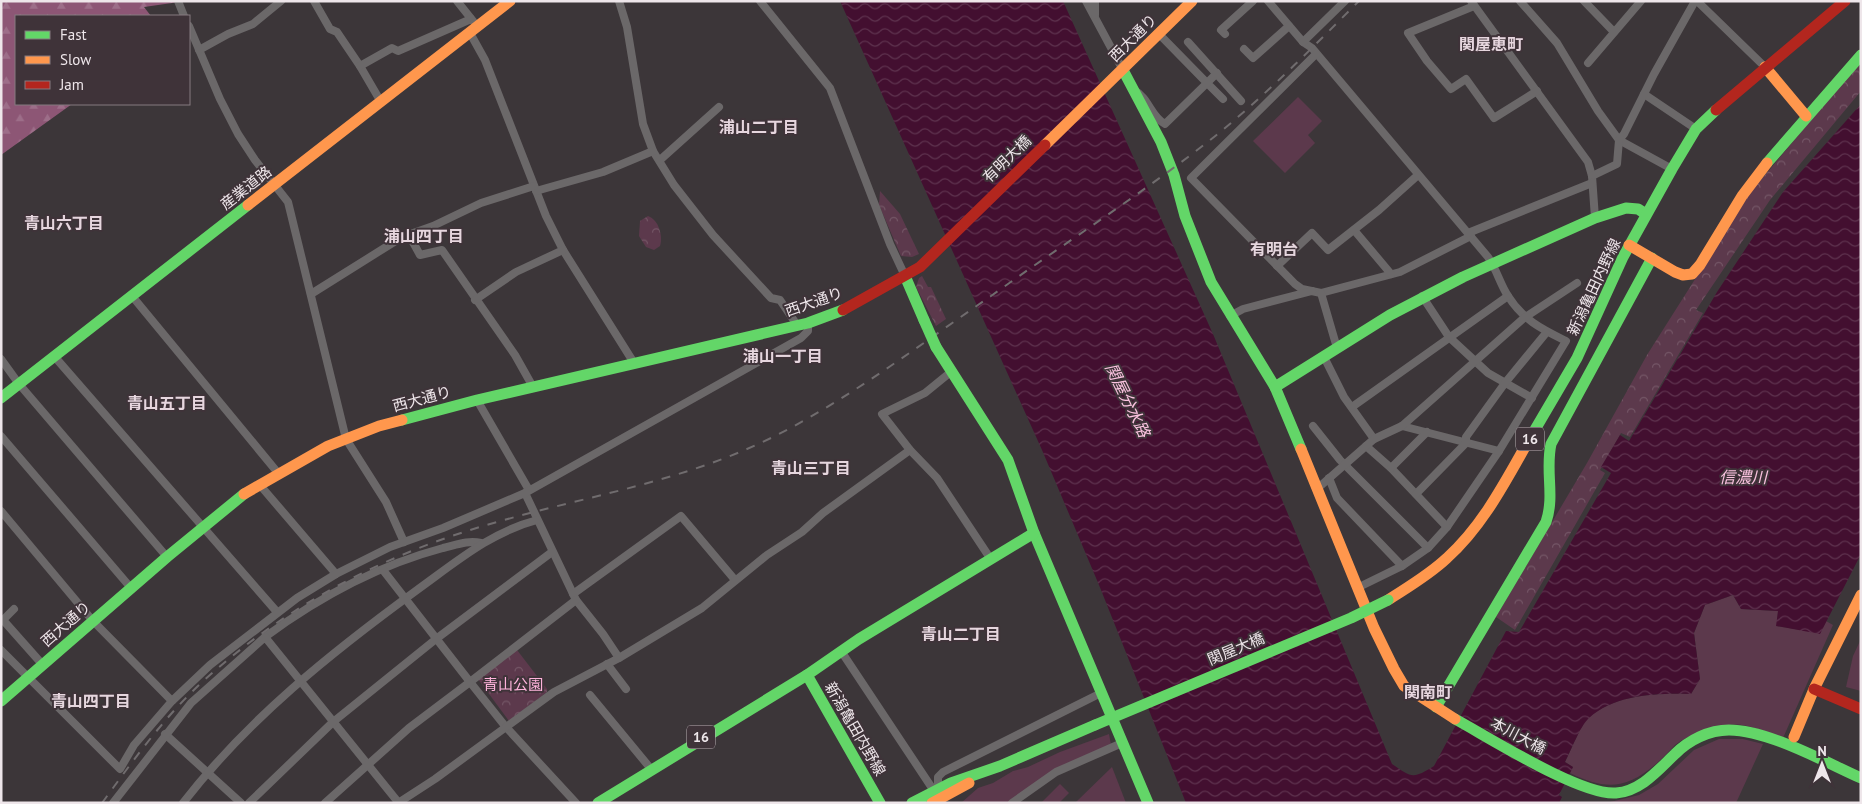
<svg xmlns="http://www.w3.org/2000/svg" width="1862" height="804" viewBox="0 0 1862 804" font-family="'PT Sans','Noto Sans JP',sans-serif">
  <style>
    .green { fill: #5c394c }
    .forest { fill: url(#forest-firs) }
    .park { fill: url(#park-crowns) }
    .water { fill: url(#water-waves) }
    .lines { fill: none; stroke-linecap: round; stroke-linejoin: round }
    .street { stroke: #6b6869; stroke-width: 8 }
    .fast { stroke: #63d668; stroke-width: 11 }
    .slow { stroke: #ff974d; stroke-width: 11 }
    .jam { stroke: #b3261e; stroke-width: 11 }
    .rail { stroke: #706c6e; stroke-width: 2; stroke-dasharray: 9 9; stroke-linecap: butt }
    .fast-bridge { stroke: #63d668; stroke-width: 11 }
    .labels { text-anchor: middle; stroke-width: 4; stroke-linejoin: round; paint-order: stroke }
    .shield { fill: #3f3339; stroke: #bab0b5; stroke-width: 1 }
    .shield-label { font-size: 14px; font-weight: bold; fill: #eee6ea }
    .street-label { font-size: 15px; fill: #eee6ea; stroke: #3f3339 }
    .park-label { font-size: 15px; fill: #feb3db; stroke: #3f3339 }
    .neighbourhood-label { font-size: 16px; font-weight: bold; fill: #e6d6de; stroke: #3f3339 }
    .water-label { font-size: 16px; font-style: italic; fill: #fbc3e0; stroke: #3f3339 }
  </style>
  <defs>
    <pattern id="forest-firs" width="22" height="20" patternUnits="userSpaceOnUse" patternTransform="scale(1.25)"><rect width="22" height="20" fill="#8d5675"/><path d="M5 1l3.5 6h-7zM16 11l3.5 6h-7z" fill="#9d6e89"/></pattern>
    <pattern id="park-crowns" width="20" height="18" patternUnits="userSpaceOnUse" patternTransform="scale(1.25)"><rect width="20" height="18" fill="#5c394c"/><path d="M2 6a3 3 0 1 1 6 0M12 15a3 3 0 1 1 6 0" fill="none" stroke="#745666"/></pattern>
    <pattern id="water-waves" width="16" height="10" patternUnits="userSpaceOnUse" patternTransform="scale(1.25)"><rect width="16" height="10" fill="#430f30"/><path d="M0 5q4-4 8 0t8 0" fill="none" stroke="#5e324e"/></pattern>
  </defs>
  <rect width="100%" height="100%" fill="#3c3639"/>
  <g class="green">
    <path d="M1298 97 1322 121 1308 135 1315 143 1285 173 1253 141Z"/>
    <path d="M1733 595 1741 609 1778 611 1777 626 1820 633 1826 621 1833 625 1783 738C1767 733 1746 722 1728 725 1711 728 1689 734 1675 745 1669 751 1663 758 1656 764 1625 790 1605 790 1570 773L1573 767 1565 762C1571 751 1580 726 1588 718 1616 694 1657 693 1691 694L1700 679 1694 633 1705 605Z"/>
    <path d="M1861 639V691L1846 687 1853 656Z"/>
    <path d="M1109 734 1111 745 1075 761 1010 803H961L978 788 993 783 1013 771 1028 767 1060 752Z"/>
    <path d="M1719 739H1743L1763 744 1736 803H1606L1639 795 1658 784 1694 750Z"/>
    <path d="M1112 767 1126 803H1075Z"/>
    <path d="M1060 784 1069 793 1059 803H1041Z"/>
  </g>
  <path class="forest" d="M1 1H186L144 7 151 16H16V104H72L1 155Z"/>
  <g class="park">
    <path d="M1861 61V91L1770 200 1696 310 1703 313 1630 437 1621 433 1600 470 1605 473 1515 630 1496 617 1587 463 1647 355 1749 194Z"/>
    <path d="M880 191 900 214 919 254 912 257 901 256 879 205Z"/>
    <path d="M648 216C659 220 663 236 660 246L654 250 646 247 639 236 640 221Z"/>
    <path d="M922 276 928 287H931L946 319 936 326 916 287 919 278Z"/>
    <path d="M517 650 547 689V692L509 721 478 679Z"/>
  </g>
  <path class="water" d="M840 1H1063L1213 334 1392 764C1412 778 1413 779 1434 766L1506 631 1519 632 1611 473 1601 467 1620 435 1629 441 1717 292 1783 192 1861 104V554L1820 634 1776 626 1778 611 1741 609 1733 595 1705 605 1694 633 1700 679 1691 694C1657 693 1616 694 1589 718 1580 726 1571 751 1565 762L1573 767 1559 795 1562 797 1559 803H1186L1099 585 1042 450Z"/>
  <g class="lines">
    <g class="street">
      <path d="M178 1 184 16"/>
      <path d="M314 1 330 29 337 32 360 66 381 102"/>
      <path d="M457 1 473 21"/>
      <path d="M619 1 627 27 643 124 653 151 674 185 713 235 771 298 780 300 797 325"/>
      <path d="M760 1 830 88 890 244 905 276"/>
      <path d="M1086 1 1123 70"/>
      <path d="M1268 1 1303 42 1312 48 1488 257C1497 270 1500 284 1508 296 1523 320 1542 329 1566 341L1499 451 1447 527 1428 548 1402 566 1337 498 1329 478"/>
      <path d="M1471 1 1588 162 1592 176 1595 218"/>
      <path d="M1520 1 1557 43 1598 111 1619 140 1672 169"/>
      <path d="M1584 1 1614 32"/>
      <path d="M1697 1 1765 67"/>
      <path d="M1474 6 1408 33 1427 61 1451 89 1466 79 1494 118 1537 91"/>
      <path d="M1095 15V1"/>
      <path d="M189 26 220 99 238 134 255 160 288 202 346 439 386 502 404 542"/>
      <path d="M470 33 485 60 546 216 563 250 634 363"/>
      <path d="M1225 34 1221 30 1253 1"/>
      <path d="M1188 42 1241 101"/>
      <path d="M1303 42 1345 1"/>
      <path d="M1244 49 1253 58 1289 26"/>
      <path d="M199 50 228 34 253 24 281 1"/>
      <path d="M1316 54 1191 178 1295 284 1302 289 1321 293 1400 272 1471 236"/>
      <path d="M1588 63 1641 1"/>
      <path d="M360 66 392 48 398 51 471 19"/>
      <path d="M1217 73 1207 83 1223 99"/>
      <path d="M1134 90C1149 98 1151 117 1165 124L1207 83 1159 34"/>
      <path d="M1644 94 1696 129"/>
      <path d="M660 160 719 107"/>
      <path d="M1592 176 1617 164 1619 140 1624 134 1654 74 1695 1"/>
      <path d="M536 191 603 172 653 151"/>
      <path d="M1354 230 1391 274"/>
      <path d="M1468 233 1592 183"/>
      <path d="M409 235 420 255 442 250 515 355 533 387"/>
      <path d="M1277 266 1312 233 1328 250 1379 210 1418 175"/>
      <path d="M1321 293 1337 348"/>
      <path d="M311 294 402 237 433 226 481 203 534 186"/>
      <path d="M132 296 278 473"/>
      <path d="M1422 296 1449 337 1488 373 1532 398"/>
      <path d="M475 300 516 272 563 250"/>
      <path d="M1230 316 1243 309 1312 291"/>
      <path d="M54 356 277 612"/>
      <path d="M1324 357 1344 397 1374 439"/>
      <path d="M1 359 19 384 167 557"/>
      <path d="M952 371 925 393 882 414 910 450 937 478 990 558"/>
      <path d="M477 400 529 490"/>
      <path d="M1352 407 1508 296"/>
      <path d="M1313 426 1340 460 1428 548"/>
      <path d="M1402 426 1499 451"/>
      <path d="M1 436 131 588"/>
      <path d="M1366 446 1391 468 1447 527"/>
      <path d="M1391 468 1427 432"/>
      <path d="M259 484 336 574"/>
      <path d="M1318 488 1374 439 1402 426 1524 318 1577 283"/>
      <path d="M525 493 576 600 603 634 619 658"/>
      <path d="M1416 494 1466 443V437L1505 383 1546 333"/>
      <path d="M1 511 93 621 172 701"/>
      <path d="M1357 588 1402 566"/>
      <path d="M573 594 681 516 735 580"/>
      <path d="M576 600 470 682 505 726 576 803"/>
      <path d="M14 609 3 620 42 664"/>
      <path d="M265 637C318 598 379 565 443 548 456 545 468 540 481 543"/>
      <path d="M1 650 120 769 134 745 172 701 210 665 297 598 336 574 390 547 443 528 525 493 801 338 808 331V323"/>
      <path d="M841 651 934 791"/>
      <path d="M607 664 626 689"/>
      <path d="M590 695 651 769"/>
      <path d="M165 734 241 803"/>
      <path d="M938 789V777L943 772 1101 693"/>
      <path d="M113 803 191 703 265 637 398 802"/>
      <path d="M183 803C248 719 332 652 417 590 456 562 491 532 537 520"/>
      <path d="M249 803 333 722 436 639 552 552"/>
      <path d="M325 803 409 728 470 682 383 570"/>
      <path d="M398 803 435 779 554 692 619 658 702 608 767 555 802 532 823 513 910 450"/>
      <path d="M1012 803 1056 772 1122 743"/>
    </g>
    <g class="fast">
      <path d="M1123 70 1161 142 1174 175 1185 216 1211 282 1275 387 1301 449"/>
      <path d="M1767 163 1861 55"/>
      <path d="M905 276 924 320"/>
      <path d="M936 347 1008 460 1034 533 1148 803"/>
      <path d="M1275 387 1390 315 1463 277 1595 218 1626 208 1638 209 1646 214"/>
      <path d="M1 398 248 205"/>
      <path d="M402 420 477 400 808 323 843 310"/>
      <path d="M1533 433 1577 358 1623 257 1672 169 1696 129 1716 110"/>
      <path d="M807 675 859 639 1034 533"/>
      <path d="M1 701 167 557 244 494"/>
      <path d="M1436 707 1546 522C1555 496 1545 470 1551 444L1652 258"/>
      <path d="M1455 719C1490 738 1581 796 1616 793 1641 791 1658 770 1675 754 1689 740 1709 730 1729 730 1768 730 1825 762 1861 778"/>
      <path d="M598 803 807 675 880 803"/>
      <path d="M912 803 951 783 1000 766 1095 725"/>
    </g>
    <g class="slow">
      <path d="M1765 67 1806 116"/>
      <path d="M1045 145 1192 1"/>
      <path d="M248 205 510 1"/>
      <path d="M1629 245 1675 272 1683 275 1692 274 1700 265 1742 196 1767 163"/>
      <path d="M1301 449 1374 628 1394 669 1404 686 1455 719"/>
      <path d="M244 494 328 446 379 426 402 420"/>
      <path d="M1388 600C1408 587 1429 575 1447 558 1485 524 1508 476 1533 433"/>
      <path d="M1794 737 1814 689 1861 595"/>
      <path d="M932 803 969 783"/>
    </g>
    <g class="jam">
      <path d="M1716 110 1845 1"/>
      <path d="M843 310 920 267 1045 145"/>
      <path d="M1814 689 1861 709"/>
    </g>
    <path class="rail" d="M102 803C132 762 162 720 199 685 284 606 386 553 497 522 592 495 684 481 773 437 849 399 921 344 991 296 1065 243 1143 193 1214 137 1266 95 1312 48 1359 1"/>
    <g class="fast-bridge">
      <path d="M924 320 936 347"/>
      <path d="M1095 725 1351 618 1388 600"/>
    </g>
  </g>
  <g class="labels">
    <g class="shield">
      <rect x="1516" y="427.5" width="28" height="23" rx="4"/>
      <rect x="687" y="725.5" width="28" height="23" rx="4"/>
    </g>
    <g class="shield-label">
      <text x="1530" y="444">16</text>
      <text x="701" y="742">16</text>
    </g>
    <g class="street-label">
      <text transform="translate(1133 38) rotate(-45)" y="5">西大通り</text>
      <text transform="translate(1007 159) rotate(-44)" y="5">有明大橋</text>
      <text transform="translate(246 188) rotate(-38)" y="5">産業道路</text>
      <text transform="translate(1594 287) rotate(-65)" y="5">新潟亀田内野線</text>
      <text transform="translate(814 302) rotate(-19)" y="5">西大通り</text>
      <text transform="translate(422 399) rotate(-15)" y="5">西大通り</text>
      <text transform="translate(66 624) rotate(-41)" y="5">西大通り</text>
      <text transform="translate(1236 649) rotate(-23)" y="5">関屋大橋</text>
      <text transform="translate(855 729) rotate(60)" y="5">新潟亀田内野線</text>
      <text transform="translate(1518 736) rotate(28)" y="5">本川大橋</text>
    </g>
    <g class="park-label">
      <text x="513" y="690">青山公園</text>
    </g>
    <g class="neighbourhood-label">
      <text x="1491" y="50">関屋恵町</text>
      <text x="759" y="133">浦山二丁目</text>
      <text x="64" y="229">青山六丁目</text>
      <text x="424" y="242">浦山四丁目</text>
      <text x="1274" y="255">有明台</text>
      <text x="783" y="362">浦山一丁目</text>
      <text x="167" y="409">青山五丁目</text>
      <text x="811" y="474">青山三丁目</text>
      <text x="961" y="640">青山二丁目</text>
      <text x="1428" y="698">関南町</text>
      <text x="91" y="707">青山四丁目</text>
    </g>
    <g class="water-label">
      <text transform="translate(1128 400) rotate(64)" y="6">関屋分水路</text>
      <text x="1743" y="483">信濃川</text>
    </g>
  </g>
  <rect width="1862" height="804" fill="none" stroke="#eee6ea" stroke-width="5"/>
  <rect x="15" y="15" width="175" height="90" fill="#3f3339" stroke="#857b80"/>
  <rect x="25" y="31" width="25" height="8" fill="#63d668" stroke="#857b80"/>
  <text x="60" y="40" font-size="15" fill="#eee6ea">Fast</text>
  <rect x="25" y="56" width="25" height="8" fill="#ff974d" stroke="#857b80"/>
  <text x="60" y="65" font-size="15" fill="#eee6ea">Slow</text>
  <rect x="25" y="81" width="25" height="8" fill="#b3261e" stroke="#857b80"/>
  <text x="60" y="90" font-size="15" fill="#eee6ea">Jam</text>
  <g transform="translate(1822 764)" stroke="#3f3339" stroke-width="4" paint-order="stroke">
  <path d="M0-4L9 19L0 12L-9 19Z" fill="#eee6ea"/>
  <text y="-8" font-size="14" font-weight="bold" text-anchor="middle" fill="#eee6ea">N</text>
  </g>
</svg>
